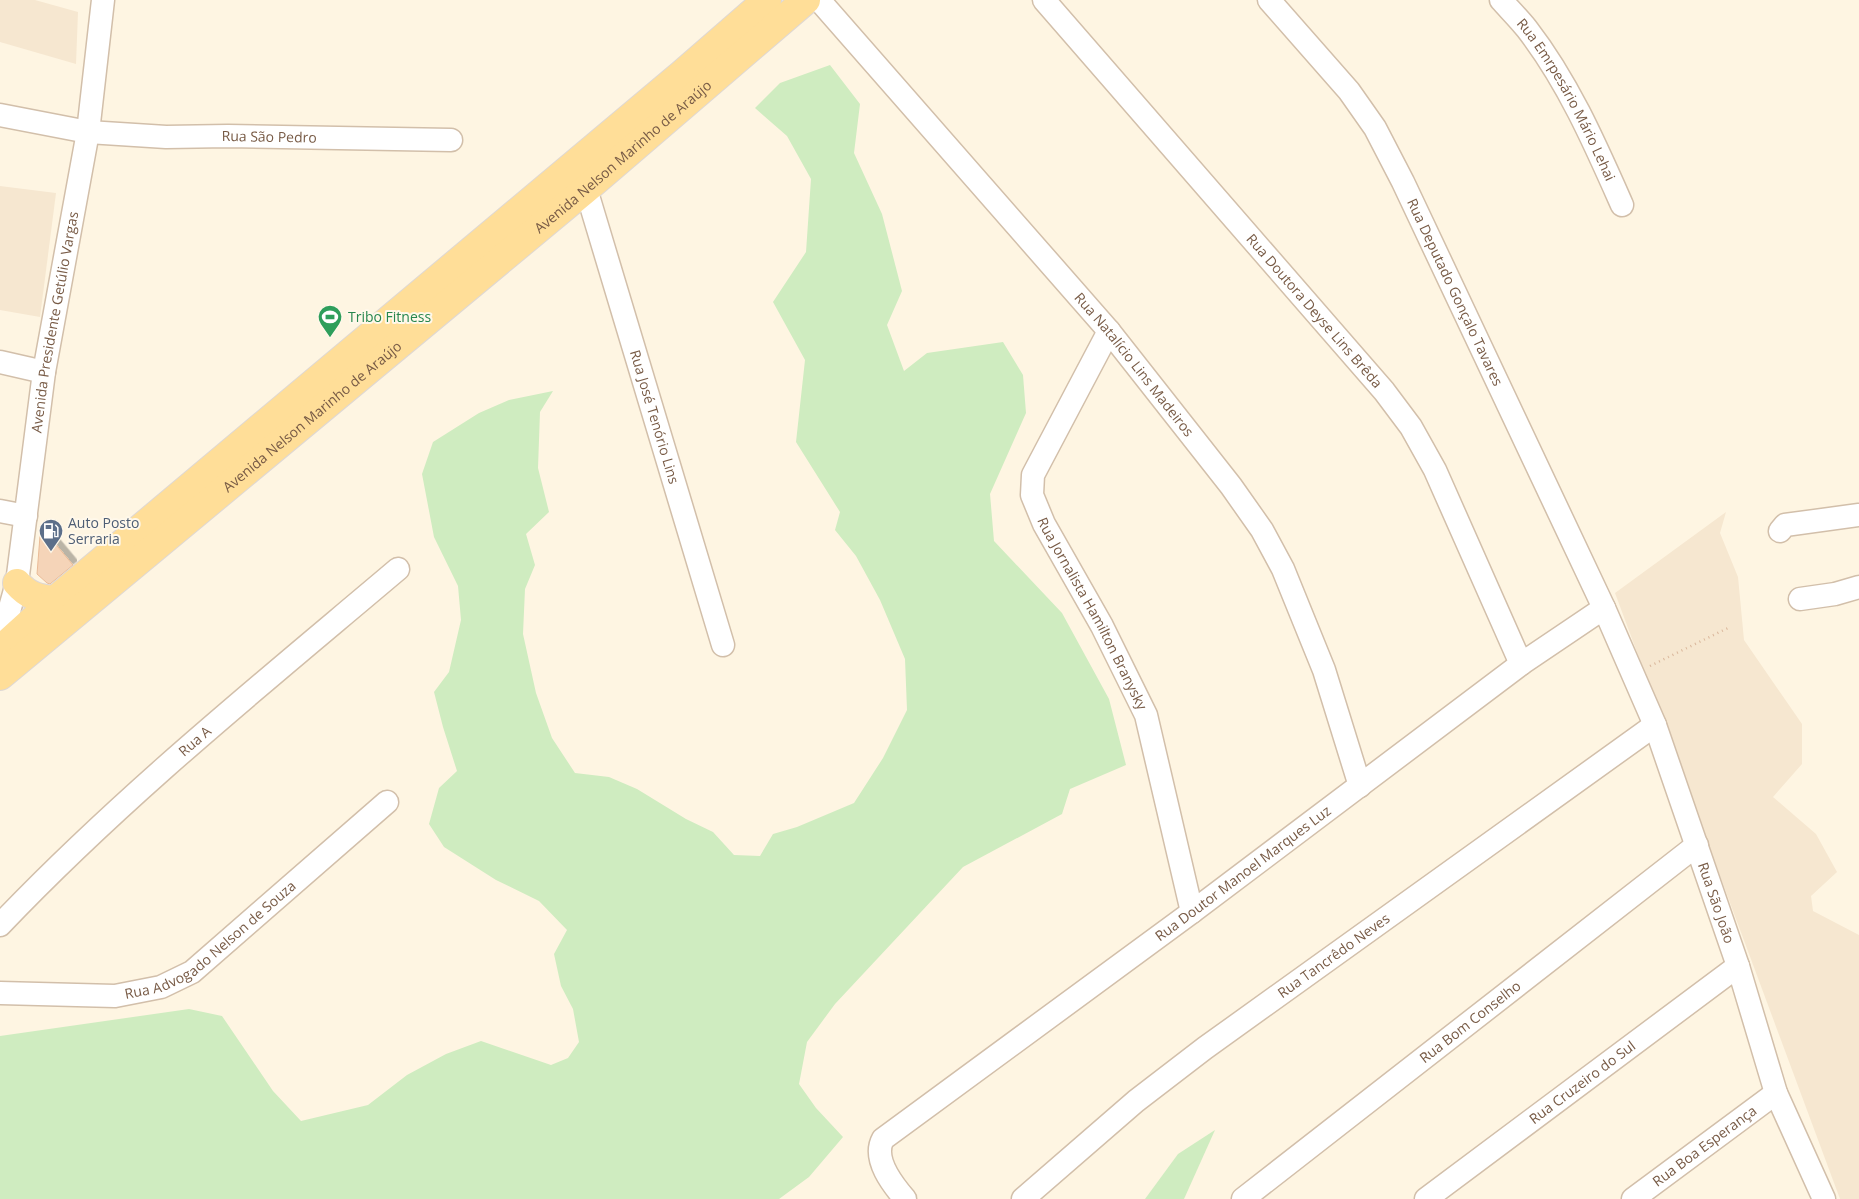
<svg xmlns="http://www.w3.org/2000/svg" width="1859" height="1199" viewBox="0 0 1859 1199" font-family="'Open Sans',sans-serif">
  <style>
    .residential { fill: #f6e7d0 }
    .green { fill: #cfecc0 }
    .building { fill: #f5d4b8; stroke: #e9bb97; filter: url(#shadow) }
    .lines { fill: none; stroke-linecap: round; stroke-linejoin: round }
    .minor-casing { stroke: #d2bfaa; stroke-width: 25 }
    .major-casing { stroke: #dfd8d3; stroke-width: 30 }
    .path { stroke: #dab79b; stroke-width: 2.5; stroke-dasharray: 1 4; stroke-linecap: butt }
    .minor { stroke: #fff; stroke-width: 22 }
    .major { stroke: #ffde98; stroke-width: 28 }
    .labels { text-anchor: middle; stroke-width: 4; stroke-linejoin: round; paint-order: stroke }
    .street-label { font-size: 14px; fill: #785b46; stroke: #fff8ea }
    .leisure-label { font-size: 14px; fill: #27864d; stroke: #fff8ea; text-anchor: start }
    .service-label { font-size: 14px; fill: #4e5e75; stroke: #fff8ea; text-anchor: start }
  </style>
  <defs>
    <filter id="shadow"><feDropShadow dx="4.5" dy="-4.5" stdDeviation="0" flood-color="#0004"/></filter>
  </defs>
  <rect width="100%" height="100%" fill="#fef5e2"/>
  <g class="residential">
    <path d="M0 0H35L78 12 76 64 0 42Z"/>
    <path d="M0 186 56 193 40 317 0 310Z"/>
    <path d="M1726 512 1720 533 1738 577 1744 640 1802 724V764L1773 797 1816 834 1837 872 1811 896 1813 911 1859 935V1199H1840L1615 593Z"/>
  </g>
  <g class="green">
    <path d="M830 65 860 104 854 153 882 214 902 291 887 325 904 371 927 353 1003 342 1023 375 1026 413 990 494 994 541 1062 613 1109 699 1126 765 1070 789 1062 814 963 867 835 1004 807 1042 799 1084 816 1108 843 1137 809 1177 779 1199H0V1036L189 1009 222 1016 273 1091 301 1121 368 1105 407 1075 446 1054 481 1041 551 1065 568 1058 579 1042 573 1009 561 986 554 954 567 930 539 901 496 880 444 847 429 824 439 788 457 771 443 727 434 692 449 672 461 620 458 586 434 537 422 474 433 442 479 413 509 400 553 391 540 412 538 468 549 512 526 534 535 565 525 589 523 634 536 693 552 738 575 773 609 777 637 789 686 819 713 832 734 855 760 856 773 834 797 827 854 803 883 758 907 710 905 659 880 600 856 556 835 530 840 512 796 442 805 360 773 302 806 252 811 179 787 136 755 108 780 83Z"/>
    <path d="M1215 1130 1184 1199H1145L1178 1154Z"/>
  </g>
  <path class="building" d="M48 535 73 565 50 584 47 583 37 574 40 536Z"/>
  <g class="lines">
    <defs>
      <g id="minor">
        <path id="s1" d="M819 0 1109 331 1231 486 1262 530 1283 569 1324 670 1360 786"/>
        <path id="s2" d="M1044 0 1384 391 1411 427 1435 470 1521 664"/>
        <path id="s3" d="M1269 0 1349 91 1375 128 1403 182 1604 608 1655 725 1738 966 1776 1093 1824 1199"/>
        <path id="s4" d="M1501 0C1510 10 1519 19 1527 29 1568 82 1595 144 1622 205"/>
        <path id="s5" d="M0 115 88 132 166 137 228 136 451 140"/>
        <path id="s6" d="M586 189 723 645"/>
        <path id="s7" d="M1109 331 1033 475 1032 495 1044 524 1102 626 1146 715 1192 912"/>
        <path d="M0 362 44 372"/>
        <path d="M0 511 26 516"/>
        <path d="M1780 531 1785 525 1859 515"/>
        <path d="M1800 599 1835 594 1859 587"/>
        <path id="s8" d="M0 643 17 583 44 372 88 132 103 0"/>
        <path id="s9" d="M0 925C123 796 262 684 398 569"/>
        <path id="s10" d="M0 993 115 996 161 987 192 972 387 802"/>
        <path id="s11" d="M905 1199C893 1185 872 1159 883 1139L1192 912 1521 664 1604 608"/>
        <path id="s12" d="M1023 1199 1136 1101 1205 1048 1655 725"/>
        <path id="s13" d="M1243 1199 1697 845"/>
        <path id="s14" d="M1426 1199 1738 966"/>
        <path id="s15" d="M1633 1199 1776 1093"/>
      </g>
      <g id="major">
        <path d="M17 583C28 596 39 599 55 600"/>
        <path d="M0 650 55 600 682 74 767 0"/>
        <path id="s16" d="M0 676 586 189 806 0"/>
      </g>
    </defs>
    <use href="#minor" class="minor-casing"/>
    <use href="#major" class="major-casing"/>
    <path class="path" d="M1650 666 1728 628"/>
    <use href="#minor" class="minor"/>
    <use href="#major" class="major"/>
  </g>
  <defs>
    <symbol id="stadium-pin" viewBox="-11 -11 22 30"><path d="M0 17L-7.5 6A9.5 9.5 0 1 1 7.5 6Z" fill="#2e9e5b" stroke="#fff8ea"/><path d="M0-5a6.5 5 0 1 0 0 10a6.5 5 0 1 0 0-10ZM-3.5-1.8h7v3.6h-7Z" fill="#fff"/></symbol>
    <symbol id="fuel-pin" viewBox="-11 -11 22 30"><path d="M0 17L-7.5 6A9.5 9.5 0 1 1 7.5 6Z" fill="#5c6f8a" stroke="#fff8ea"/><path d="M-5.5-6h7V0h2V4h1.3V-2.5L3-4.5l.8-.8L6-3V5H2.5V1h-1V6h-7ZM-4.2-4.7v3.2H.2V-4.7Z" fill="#fff"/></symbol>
  </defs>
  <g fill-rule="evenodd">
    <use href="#stadium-pin" x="316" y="303" width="28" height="38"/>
    <use href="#fuel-pin" x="37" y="517" width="28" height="38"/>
  </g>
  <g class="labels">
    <g class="street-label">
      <text dy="5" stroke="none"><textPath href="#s4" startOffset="120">Rua Emrpesário Mário Lehai</textPath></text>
      <text dy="5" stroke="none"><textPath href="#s5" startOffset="271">Rua São Pedro</textPath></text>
      <text dy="5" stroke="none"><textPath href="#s16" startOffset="811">Avenida Nelson Marinho de Araújo</textPath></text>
      <text dy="5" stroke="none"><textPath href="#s3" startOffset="349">Rua Deputado Gonçalo Tavares</textPath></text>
      <text dy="5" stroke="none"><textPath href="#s2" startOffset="412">Rua Doutora Deyse Lins Brêda</textPath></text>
      <text dy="5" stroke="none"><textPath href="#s8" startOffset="326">Avenida Presidente Getúlio Vargas</textPath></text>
      <text dy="5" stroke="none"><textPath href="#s1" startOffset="482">Rua Natalício Lins Madeiros</textPath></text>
      <text dy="5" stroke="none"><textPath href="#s16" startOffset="406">Avenida Nelson Marinho de Araújo</textPath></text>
      <text dy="5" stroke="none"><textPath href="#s6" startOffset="238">Rua José Tenório Lins</textPath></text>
      <text dy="5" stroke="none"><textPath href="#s7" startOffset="316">Rua Jornalista Hamilton Branysky</textPath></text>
      <text dy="5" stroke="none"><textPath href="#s9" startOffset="268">Rua A</textPath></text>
      <text dy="5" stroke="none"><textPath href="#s11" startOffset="515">Rua Doutor Manoel Marques Luz</textPath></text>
      <text dy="5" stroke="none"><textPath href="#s3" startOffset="1014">Rua São João</textPath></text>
      <text dy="5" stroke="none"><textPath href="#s10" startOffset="228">Rua Advogado Nelson de Souza</textPath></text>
      <text dy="5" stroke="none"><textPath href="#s12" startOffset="395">Rua Tancrêdo Neves</textPath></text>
      <text dy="5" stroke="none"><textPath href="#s13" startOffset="288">Rua Bom Conselho</textPath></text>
      <text dy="5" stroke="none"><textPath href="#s14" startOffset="195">Rua Cruzeiro do Sul</textPath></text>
      <text dy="5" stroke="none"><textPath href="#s15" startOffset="89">Rua Boa Esperança</textPath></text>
    </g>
    <g class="leisure-label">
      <text x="348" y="322">Tribo Fitness</text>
    </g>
    <g class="service-label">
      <text x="68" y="528">Auto Posto<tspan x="68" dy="16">Serraria</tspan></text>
    </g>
  </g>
</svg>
